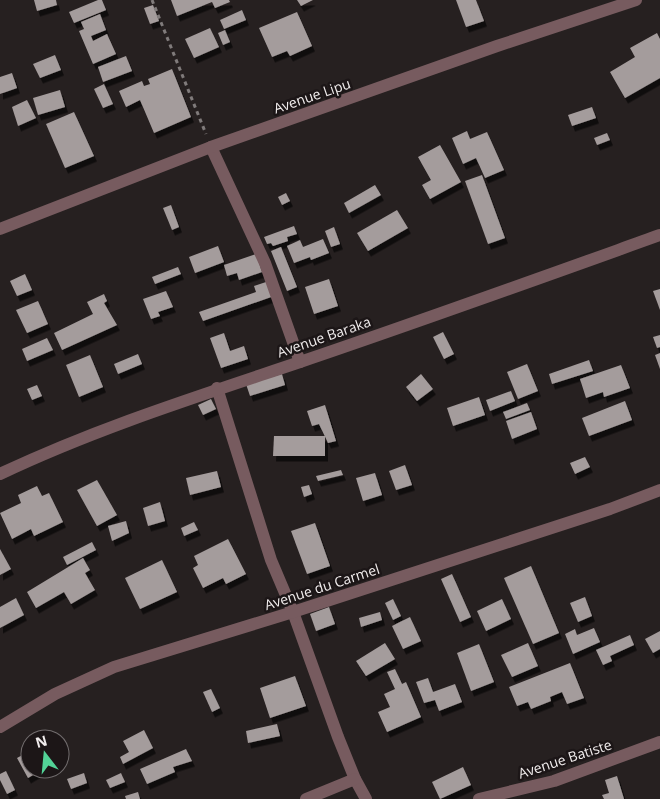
<svg xmlns="http://www.w3.org/2000/svg" width="660" height="799" viewBox="0 0 660 799" font-family="'Open Sans',sans-serif">
  <style>
    .building { fill: #a49c9c; filter: url(#shadow) }
    .lines { fill: none; stroke-linecap: round; stroke-linejoin: round }
    .path { stroke: #807b7b; stroke-width: 3; stroke-dasharray: 4 4; stroke-linecap: butt }
    .minor { stroke: #775b5f; stroke-width: 12 }
    .labels { text-anchor: middle; stroke-width: 5; stroke-linejoin: round; paint-order: stroke }
    .street-label { font-size: 14px; fill: #f1eded; stroke: #1c1617 }
  </style>
  <defs>
    <filter id="shadow"><feDropShadow dx="3" dy="5.5" stdDeviation="0" flood-color="#0009"/></filter>
  </defs>
  <rect width="100%" height="100%" fill="#262020"/>
  <g class="building">
    <path d="M34 0H56L57 5 37 11Z"/>
    <path d="M98 0H102L106 10 74 23 69 12Z"/>
    <path d="M171 0H229L230 2 215 8 212 2 177 16Z"/>
    <path d="M297 0H313L301 6Z"/>
    <path d="M456 0H476L484 21 466 27Z"/>
    <path d="M153 5 159 21 150 24 144 8Z"/>
    <path d="M242 10 246 20 224 29 220 20Z"/>
    <path d="M297 12 312 46 290 56 287 51 272 57 259 28Z"/>
    <path d="M100 14 106 30 91 36 93 41 107 34 116 54 93 64 79 31 84 29 81 22Z"/>
    <path d="M210 28 219 47 194 58 185 39Z"/>
    <path d="M225 30 230 42 223 45 218 33Z"/>
    <path d="M657 33 660 39V78L625 98 610 72 635 57 630 48Z"/>
    <path d="M55 55 61 70 40 78 33 64Z"/>
    <path d="M126 56 132 71 103 82 98 67Z"/>
    <path d="M172 69 191 117 154 133 140 100 126 107 119 91 142 81 144 86 150 84 148 79Z"/>
    <path d="M12 73 17 88 0 94V77Z"/>
    <path d="M104 84 113 104 103 108 94 89Z"/>
    <path d="M60 90 65 107 38 115 33 98Z"/>
    <path d="M27 100 36 118 18 126 12 107Z"/>
    <path d="M592 107 596 118 572 126 568 115Z"/>
    <path d="M74 112 94 156 65 168 46 124Z"/>
    <path d="M467 131 470 139 487 132 504 170 485 178 476 158 463 164 452 138Z"/>
    <path d="M607 133 610 140 597 145 594 138Z"/>
    <path d="M440 145 461 182 430 199 422 185 431 180 418 157Z"/>
    <path d="M482 175 505 238 488 244 465 181Z"/>
    <path d="M375 185 381 195 349 213 344 203Z"/>
    <path d="M286 193 290 201 282 205 278 197Z"/>
    <path d="M171 205 179 227 172 230 163 208Z"/>
    <path d="M397 210 408 228 368 251 357 233Z"/>
    <path d="M294 226 297 234 287 237 288 241 273 246 271 243 267 244 264 237Z"/>
    <path d="M334 227 340 244 331 247 325 231Z"/>
    <path d="M323 239 329 253 311 260 310 257 294 263 287 246 300 240 303 247Z"/>
    <path d="M218 246 224 262 195 273 189 257Z"/>
    <path d="M281 247 297 287 287 291 271 251Z"/>
    <path d="M256 254 262 272 239 280 237 273 227 276 224 265Z"/>
    <path d="M178 267 181 274 155 284 152 277Z"/>
    <path d="M25 274 32 290 17 296 10 281Z"/>
    <path d="M329 279 338 306 314 314 305 287Z"/>
    <path d="M269 281 274 296 203 321 199 312 256 292 254 286Z"/>
    <path d="M660 289V310L653 291Z"/>
    <path d="M166 291 173 307 158 312 160 316 151 319 143 299Z"/>
    <path d="M104 294 107 301 104 303 117 325 62 350 54 333 93 314 87 302Z"/>
    <path d="M38 301 48 324 27 333 16 310Z"/>
    <path d="M443 332 454 354 444 359 433 337Z"/>
    <path d="M224 333 230 351 244 346 248 359 221 368 210 338Z"/>
    <path d="M660 335V347L657 348 653 337Z"/>
    <path d="M47 338 53 350 27 361 22 349Z"/>
    <path d="M660 353V369L655 355Z"/>
    <path d="M138 354 142 364 118 374 114 364Z"/>
    <path d="M90 355 103 387 79 397 66 365Z"/>
    <path d="M589 360 593 371 552 384 549 374Z"/>
    <path d="M527 364 538 391 518 399 507 372Z"/>
    <path d="M621 365 630 388 604 397 603 392 586 398 580 379Z"/>
    <path d="M282 374 285 385 250 396 246 384Z"/>
    <path d="M421 374 433 389 417 401 406 387Z"/>
    <path d="M37 385 42 396 32 400 27 389Z"/>
    <path d="M511 391 515 401 490 411 486 400Z"/>
    <path d="M479 397 485 415 453 426 447 408Z"/>
    <path d="M211 399 216 409 203 415 198 405Z"/>
    <path d="M625 401 632 420 589 436 582 418Z"/>
    <path d="M527 403 530 410 506 419 503 412Z"/>
    <path d="M325 405 336 441 328 443 319 424 312 426 307 411Z"/>
    <path d="M531 412 537 429 512 439 506 421Z"/>
    <path d="M274 436H325V456H273Z"/>
    <path d="M585 457 590 467 575 474 570 463Z"/>
    <path d="M405 465 412 485 396 490 389 471Z"/>
    <path d="M341 470 343 475 318 481 316 476Z"/>
    <path d="M217 471 221 487 190 495 186 478Z"/>
    <path d="M375 473 382 495 363 501 356 478Z"/>
    <path d="M97 480 117 515 97 526 77 490Z"/>
    <path d="M309 485 312 494 304 497 301 487Z"/>
    <path d="M37 486 42 496 49 493 63 522 34 536 31 529 12 539 0 513 21 503 18 495Z"/>
    <path d="M160 502 165 521 148 526 143 508Z"/>
    <path d="M126 521 129 533 112 541 108 526Z"/>
    <path d="M194 522 198 530 184 536 181 528Z"/>
    <path d="M315 523 330 566 307 574 291 531Z"/>
    <path d="M228 539 246 574 226 584 223 578 203 588 193 568 198 565 194 556Z"/>
    <path d="M92 542 96 550 67 565 63 557Z"/>
    <path d="M0 549 11 569 0 575Z"/>
    <path d="M83 558 90 570 85 573 95 590 71 604 64 592 36 608 27 592Z"/>
    <path d="M162 560 177 592 140 609 125 578Z"/>
    <path d="M531 566 559 633 533 644 504 578Z"/>
    <path d="M452 574 471 617 460 622 441 579Z"/>
    <path d="M585 597 592 616 578 622 570 603Z"/>
    <path d="M16 598 24 615 0 628V607Z"/>
    <path d="M393 599 401 616 393 620 385 603Z"/>
    <path d="M502 599 511 619 486 631 477 611Z"/>
    <path d="M329 607 335 624 316 631 310 614Z"/>
    <path d="M380 612 382 620 361 627 359 618Z"/>
    <path d="M410 617 421 641 403 649 392 626Z"/>
    <path d="M594 628 600 642 573 654 565 634 575 629 577 635Z"/>
    <path d="M660 631V649L653 653 645 639Z"/>
    <path d="M630 635 634 645 610 656 612 661 603 665 596 650Z"/>
    <path d="M385 643 395 659 366 676 356 661Z"/>
    <path d="M528 643 538 666 512 677 501 655Z"/>
    <path d="M479 644 494 682 471 691 457 653Z"/>
    <path d="M570 663 584 698 567 704 562 692 550 697 551 701 531 709 528 702 517 706 509 687Z"/>
    <path d="M395 669 402 684 406 682 421 717 387 732 378 712 390 707 384 694 395 689 387 672Z"/>
    <path d="M295 676 306 706 270 718 260 688Z"/>
    <path d="M428 678 433 692 455 684 462 702 439 711 435 700 424 703 416 682Z"/>
    <path d="M211 689 220 708 212 712 203 692Z"/>
    <path d="M277 724 280 736 248 743 246 731Z"/>
    <path d="M144 730 153 748 123 764 120 757 129 752 123 741Z"/>
    <path d="M186 749 192 761 173 767 175 772 147 784 140 769Z"/>
    <path d="M26 753 30 757V769H43L28 778 17 758Z"/>
    <path d="M463 767 471 785 440 799 432 782Z"/>
    <path d="M6 771 15 790 7 794 0 780V774Z"/>
    <path d="M84 773 87 783 71 789 67 779Z"/>
    <path d="M121 773 125 782 110 788 106 780Z"/>
    <path d="M617 776 624 799H604L602 795 609 793 605 780Z"/>
    <path d="M138 792 140 799H126L125 796Z"/>
  </g>
  <g class="lines">
    <path class="path" d="M152 0 206 134"/>
    <g class="minor">
      <path d="M211 147 265 263 300 362"/>
      <path d="M0 229 211 147 497 46 636 0"/>
      <path d="M217 388 271 560 293 612 338 737 355 779 366 799"/>
      <path d="M0 474C97 428 199 396 300 362 421 321 540 278 660 235"/>
      <path d="M0 727 55 694 114 667 293 612 610 509 660 490"/>
      <path d="M306 799 355 779"/>
      <path d="M479 799 554 781 660 742"/>
    </g>
  </g>
  <g class="labels">
    <g class="street-label">
      <text transform="translate(312 96) rotate(-19)" y="5">Avenue Lipu</text>
      <text transform="translate(324 337) rotate(-19)" y="5">Avenue Baraka</text>
      <text transform="translate(322 587) rotate(-18)" y="5">Avenue du Carmel</text>
      <text transform="translate(565 759) rotate(-18)" y="5">Avenue Batiste</text>
    </g>
  </g>
  <g transform="translate(45 754) rotate(344)"><circle r="24" fill="#1c1617" stroke="#716c6d"/>
  <path d="M0-4L9 19L0 12L-9 19Z" fill="#52d397"/>
  <text y="-8" font-size="14" font-weight="bold" text-anchor="middle" fill="#f1eded">N</text>
  </g>
</svg>
